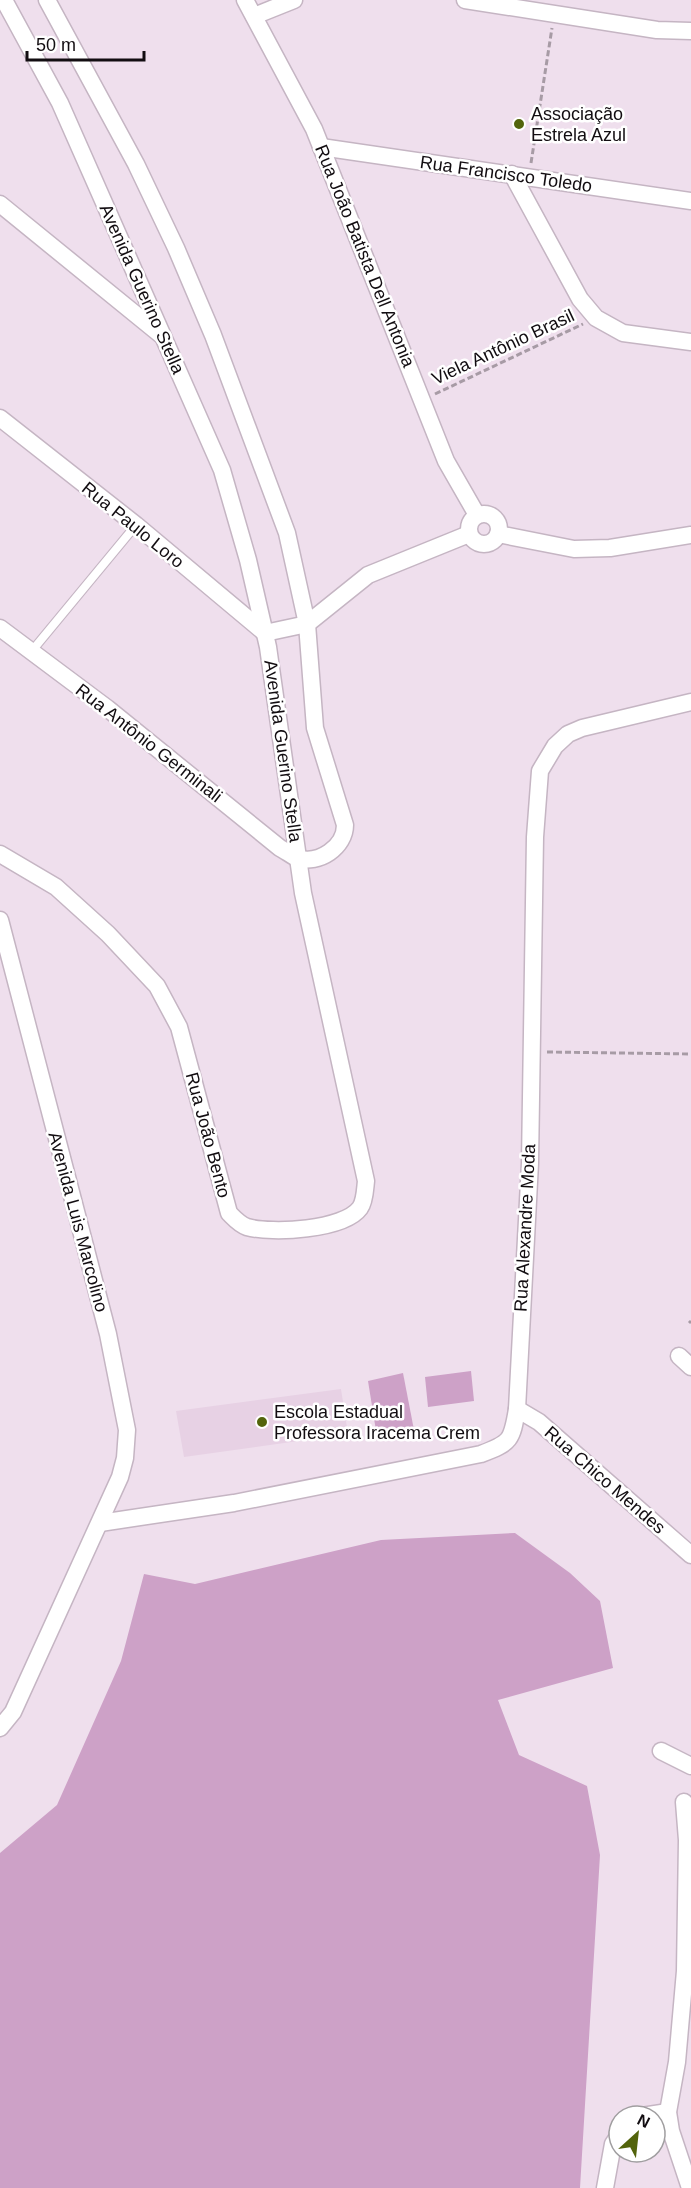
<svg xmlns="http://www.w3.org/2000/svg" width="691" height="2188" viewBox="0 0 691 2188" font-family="Helvetica,sans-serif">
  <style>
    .built { fill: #e7d1e4 }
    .green { fill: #cda1c7 }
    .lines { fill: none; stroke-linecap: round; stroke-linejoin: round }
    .lane-casing { stroke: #c5b5c3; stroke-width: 10 }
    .street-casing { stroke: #c5b5c3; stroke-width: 19 }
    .path { stroke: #a79ba5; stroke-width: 3; stroke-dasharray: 6 3; stroke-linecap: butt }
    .lane { stroke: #fff; stroke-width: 8 }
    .street { stroke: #fff; stroke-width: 16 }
    .poi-dot { fill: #53640c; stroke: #fff; stroke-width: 2 }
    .labels { text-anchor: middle; stroke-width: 5; stroke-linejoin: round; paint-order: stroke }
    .poi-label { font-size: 18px; fill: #120d11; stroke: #fff; text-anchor: start }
    .street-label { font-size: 18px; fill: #120d11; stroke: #fff }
  </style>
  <rect width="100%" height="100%" fill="#efdfed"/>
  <path class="built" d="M341 1389 348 1434 184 1457 176 1411Z"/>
  <g class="green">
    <path d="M471 1371 474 1401 428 1407 425 1377Z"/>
    <path d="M403 1373 414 1430 377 1437 368 1381Z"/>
    <path d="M515 1533 570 1573 600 1601 613 1668 498 1700 519 1755 587 1786 600 1855 580 2188H0V1853L57 1805 121 1661 144 1574 195 1584 381 1540Z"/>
  </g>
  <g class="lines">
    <defs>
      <path id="lane" d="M31 652 136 525"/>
      <g id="street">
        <path d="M245 0 314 129 446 461 477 515"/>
        <path d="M465 0 657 30 691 31"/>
        <path d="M254 16 294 0"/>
        <path d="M321 147 691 201"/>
        <path d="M512 174 580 299 596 318 623 333 691 342"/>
        <path d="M0 204 161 335"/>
        <path d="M0 418 136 525 265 633 307 624 368 575 469 534"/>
        <circle cx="484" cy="529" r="15"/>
        <path d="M498 534 574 549 610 548 691 535"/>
        <path d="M0 628 107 708 280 848C286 851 292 856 297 858 319 865 345 847 345 825L315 728 307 624 287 533 213 335 176 248 136 164 47 0"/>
        <path d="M0 854 56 887 108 934 157 986 179 1027 229 1213C235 1219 239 1224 247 1227 272 1234 344 1230 360 1208 365 1201 365 1189 366 1181L303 893 268 647 248 560 222 470 60 103 4 0"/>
        <path d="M0 920 108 1334 127 1430 125 1458 120 1477 13 1712 0 1728"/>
        <path d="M679 1356 691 1367"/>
        <path d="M517 1409 539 1422 691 1555"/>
        <path d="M100 1523 234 1503 481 1454C511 1443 512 1440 517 1409L530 1163 535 837 540 771 555 746 568 734 582 728 691 702"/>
        <path d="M661 1751 691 1766"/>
        <path d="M684 1802 687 1840 685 1971 677 2062 668 2112 671 2131 690 2188"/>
        <path d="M642 2116 668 2112"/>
        <path d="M605 2188 613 2144 619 2135"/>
      </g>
    </defs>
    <use href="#lane" class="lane-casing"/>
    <use href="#street" class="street-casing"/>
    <g class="path">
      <path d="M531 163 552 28"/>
      <path d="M435 394 583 324"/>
      <path d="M547 1052 691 1054"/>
      <path d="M689 1323 691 1321"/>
    </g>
    <use href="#lane" class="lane"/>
    <use href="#street" class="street"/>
  </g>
  <g class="poi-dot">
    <circle cx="519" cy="124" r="6"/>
    <circle cx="262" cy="1422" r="6"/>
  </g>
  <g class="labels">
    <g class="poi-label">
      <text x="531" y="120">Associação<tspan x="531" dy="21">Estrela Azul</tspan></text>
      <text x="274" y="1418">Escola Estadual<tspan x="274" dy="21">Professora Iracema Crem</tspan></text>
    </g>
    <g class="street-label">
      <text transform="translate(506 174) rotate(8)" y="6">Rua Francisco Toledo</text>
      <text transform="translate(365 256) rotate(68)" y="6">Rua João Batista Dell Antonia</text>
      <text transform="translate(142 289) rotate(66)" y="6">Avenida Guerino Stella</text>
      <text transform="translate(503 347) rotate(-25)" y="6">Viela Antônio Brasil</text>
      <text transform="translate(133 525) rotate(39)" y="6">Rua Paulo Loro</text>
      <text transform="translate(149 743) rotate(38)" y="6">Rua Antônio Germinali</text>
      <text transform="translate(283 751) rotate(82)" y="6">Avenida Guerino Stella</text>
      <text transform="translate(208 1135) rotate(75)" y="6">Rua João Bento</text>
      <text transform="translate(78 1222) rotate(75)" y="6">Avenida Luis Marcolino</text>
      <text transform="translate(525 1228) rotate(-87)" y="6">Rua Alexandre Moda</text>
      <text transform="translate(605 1480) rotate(41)" y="6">Rua Chico Mendes</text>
    </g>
  </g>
  <g transform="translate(637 2134) rotate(27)"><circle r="28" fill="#ffffff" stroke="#a09ea0" stroke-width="1.5"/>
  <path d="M0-4.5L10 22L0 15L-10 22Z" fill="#53640c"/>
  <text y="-9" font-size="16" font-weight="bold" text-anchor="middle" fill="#120d11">N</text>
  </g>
  <path d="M27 51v9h117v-9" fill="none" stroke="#120d11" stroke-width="3"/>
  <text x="36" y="51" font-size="18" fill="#120d11" stroke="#ffffff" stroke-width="4.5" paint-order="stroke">50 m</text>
</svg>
